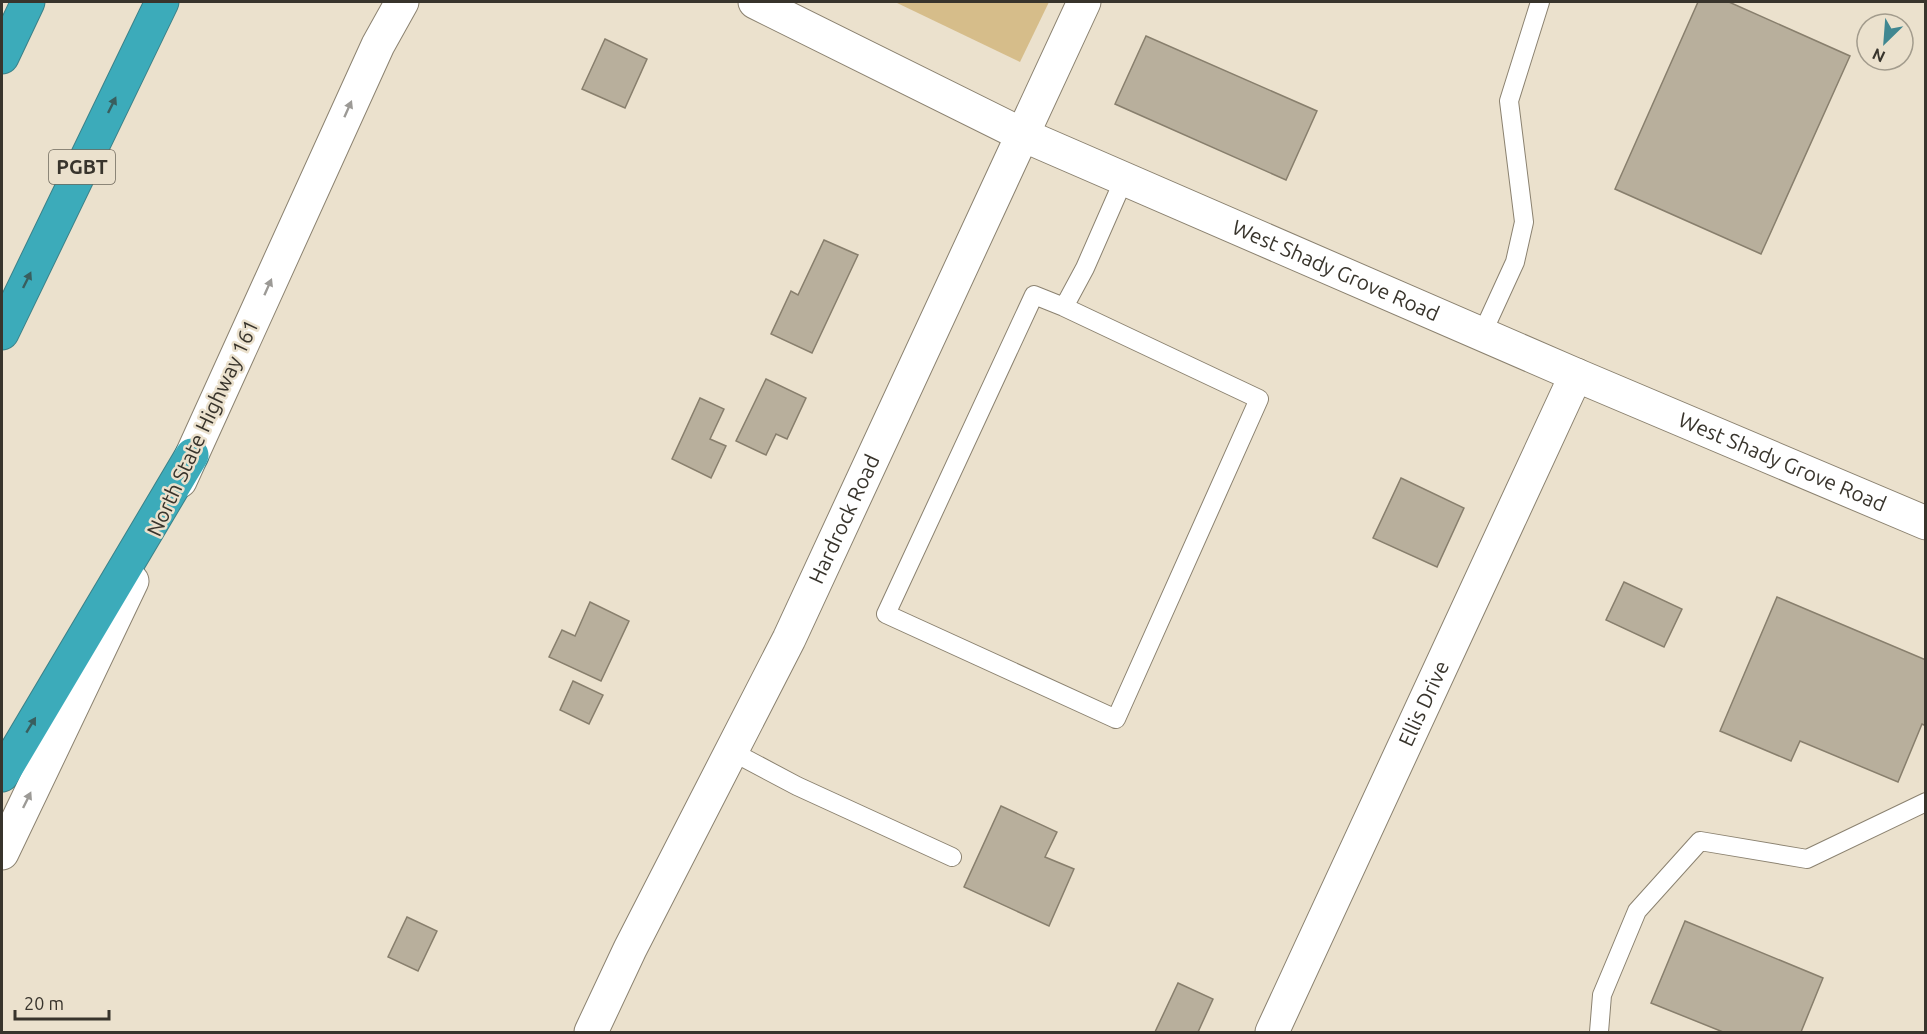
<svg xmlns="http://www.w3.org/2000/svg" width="1927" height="1034" viewBox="0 0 1927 1034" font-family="Ubuntu,sans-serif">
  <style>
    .green { fill: #d6bd8a }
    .building { fill: #b8af9c; stroke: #887f6d; stroke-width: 1.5 }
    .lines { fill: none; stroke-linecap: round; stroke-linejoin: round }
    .lane-casing { stroke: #8b8270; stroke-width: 20 }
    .street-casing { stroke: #8b8270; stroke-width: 35 }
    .secondary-casing { stroke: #8b8270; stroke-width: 35 }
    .highway-casing { stroke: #3b8188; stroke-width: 35 }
    .lane { stroke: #fff; stroke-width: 18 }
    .street { stroke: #fff; stroke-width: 33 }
    .secondary { stroke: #fff; stroke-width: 33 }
    .highway { stroke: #3cabba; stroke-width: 33 }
    .oneway { fill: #395e5e }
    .oneway2 { fill: #9c9a96 }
    .labels { text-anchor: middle; stroke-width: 5; stroke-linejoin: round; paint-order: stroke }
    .shield { fill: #ebe1cd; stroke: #6e685c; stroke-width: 1.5 }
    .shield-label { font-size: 20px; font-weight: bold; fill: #38342c }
    .street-label { font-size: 21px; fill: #38342c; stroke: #ebe1cd }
  </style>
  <rect width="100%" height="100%" fill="#ebe1cd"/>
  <path class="green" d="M895 2H1049L1020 62Z"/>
  <g class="building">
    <path d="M1698 2H1729L1850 56 1761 254 1615 189Z"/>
    <path d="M1146 36 1317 111 1286 180 1115 104Z"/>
    <path d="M605 39 647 59 625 108 582 89Z"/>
    <path d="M824 240 858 255 812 353 771 334 791 291 798 295Z"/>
    <path d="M766 379 806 398 787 439 776 434 766 455 736 441Z"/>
    <path d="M700 398 724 409 710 439 726 446 711 478 672 459Z"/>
    <path d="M1401 478 1464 508 1437 567 1373 538Z"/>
    <path d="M1624 582 1682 609 1664 647 1606 620Z"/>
    <path d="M1777 597 1926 660V726L1922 724 1898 782 1800 741 1791 761 1720 731Z"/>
    <path d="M590 602 629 621 601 681 549 657 562 630 575 636Z"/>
    <path d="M573 681 603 695 589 724 560 710Z"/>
    <path d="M1001 806 1057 832 1045 857 1074 869 1049 926 964 887Z"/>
    <path d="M407 917 437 931 418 971 388 957Z"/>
    <path d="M1685 921 1823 978 1801 1032H1723L1651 1003Z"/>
    <path d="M1178 983 1213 999 1198 1032H1155Z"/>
  </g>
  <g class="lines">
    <defs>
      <g id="lane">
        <path d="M1064 307 1259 399 1116 719 886 614 1034 295 1064 307 1085 268 1124 179"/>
        <path d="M1482 334 1515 262 1524 222 1509 101 1540 2"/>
        <path d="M731 751 797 786 952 857"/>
        <path d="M1599 1032 1602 995 1637 911 1700 841 1807 859 1926 802"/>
      </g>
      <g id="street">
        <path id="s1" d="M591 1032 630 949 789 639 1084 2"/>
        <path id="s2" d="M1272 1032 1576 375"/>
      </g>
      <g id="secondary">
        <path id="s3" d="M755 2 1023 135 1576 375 1926 523"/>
        <path d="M180 481 378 45 402 2"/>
        <path d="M2 853 132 581"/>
      </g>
      <g id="highway">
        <path d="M2 57 28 2"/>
        <path d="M2 333 162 2"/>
        <path d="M2 775 192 455"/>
      </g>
    </defs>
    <use href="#lane" class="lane-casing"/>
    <use href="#street" class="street-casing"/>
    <use href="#secondary" class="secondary-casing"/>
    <use href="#highway" class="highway-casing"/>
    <use href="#lane" class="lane"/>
    <use href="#street" class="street"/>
    <use href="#secondary" class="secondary"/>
    <use href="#highway" class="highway"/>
  </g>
  <defs><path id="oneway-solid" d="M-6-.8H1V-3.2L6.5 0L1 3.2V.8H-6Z" transform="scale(1.5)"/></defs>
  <g class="oneway">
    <use href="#oneway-solid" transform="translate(112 105) rotate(-64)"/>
    <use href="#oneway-solid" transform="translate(27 280) rotate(-64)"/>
    <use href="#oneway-solid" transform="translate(31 725) rotate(-59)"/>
  </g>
  <g class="oneway2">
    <use href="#oneway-solid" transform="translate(348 109) rotate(-66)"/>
    <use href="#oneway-solid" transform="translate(268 287) rotate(-66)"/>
    <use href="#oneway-solid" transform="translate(27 800) rotate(-64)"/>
  </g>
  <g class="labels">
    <rect class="shield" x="49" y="150" width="66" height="34" rx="4.5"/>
    <g class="shield-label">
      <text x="82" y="174">PGBT</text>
    </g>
    <g class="street-label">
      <text dy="7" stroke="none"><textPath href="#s3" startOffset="640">West Shady Grove Road</textPath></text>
      <text transform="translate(203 428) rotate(-65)" y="7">North State Highway 161</text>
      <text dy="7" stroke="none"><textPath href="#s3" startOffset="1126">West Shady Grove Road</textPath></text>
      <text dy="7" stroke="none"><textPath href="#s1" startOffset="572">Hardrock Road</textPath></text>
      <text dy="7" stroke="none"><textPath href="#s2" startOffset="362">Ellis Drive</textPath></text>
    </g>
  </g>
  <rect width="1927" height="1034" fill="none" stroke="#38342c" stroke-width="6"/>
  <g transform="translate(1885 42) rotate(205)"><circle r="28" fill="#ebe1cd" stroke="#a39c8d" stroke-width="1.5"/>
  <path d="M0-4.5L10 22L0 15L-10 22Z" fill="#408791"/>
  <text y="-9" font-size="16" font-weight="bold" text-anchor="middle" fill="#38342c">N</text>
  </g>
  <path d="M15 1010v9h94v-9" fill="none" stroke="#38342c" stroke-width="3"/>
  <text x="24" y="1010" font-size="18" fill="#38342c" stroke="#ebe1cd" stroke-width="4.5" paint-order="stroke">20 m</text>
</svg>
